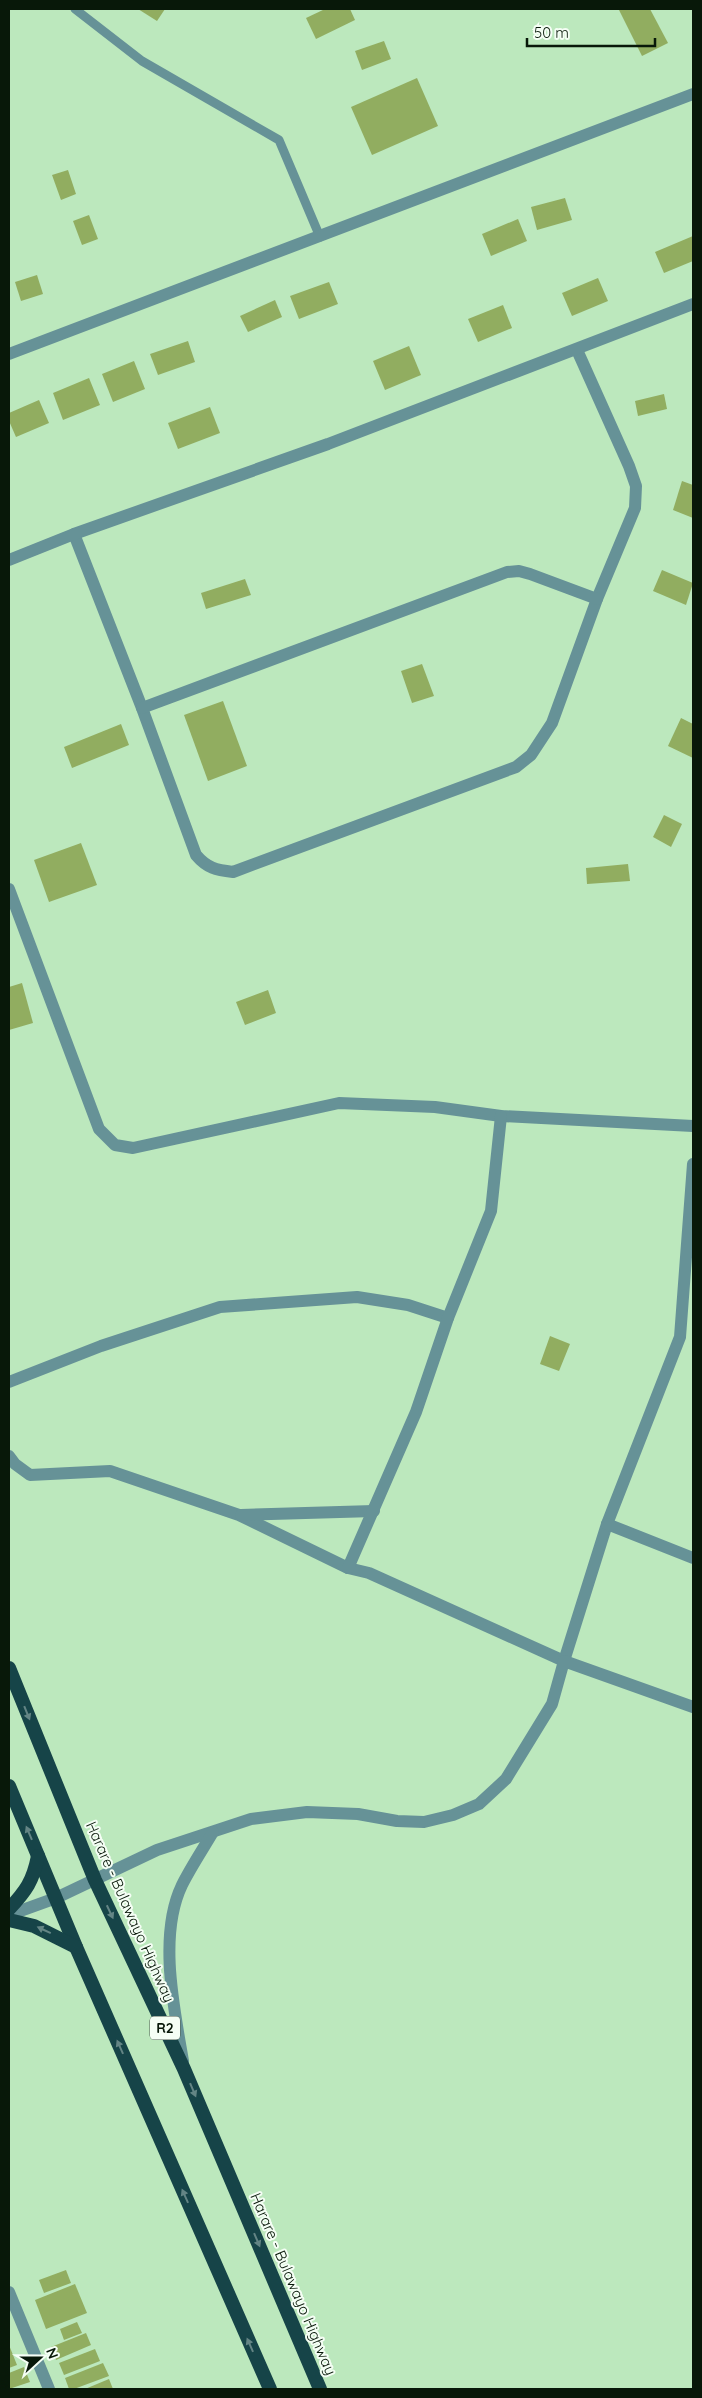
<svg xmlns="http://www.w3.org/2000/svg" width="702" height="2398" viewBox="0 0 702 2398" font-family="Quicksand,sans-serif">
  <style>
    .building { fill: #91ad60 }
    .lines { fill: none; stroke-linecap: round; stroke-linejoin: round }
    .service { stroke: #669297; stroke-width: 9 }
    .minor { stroke: #669297; stroke-width: 12 }
    .tertiary { stroke: #669297; stroke-width: 12 }
    .trunk { stroke: #164448; stroke-width: 14 }
    .oneway { fill: #648585 }
    .labels { text-anchor: middle; stroke-width: 4; stroke-linejoin: round; paint-order: stroke }
    .shield { fill: #f5fef5; stroke: #4f5d50; stroke-width: 1 }
    .shield-label { font-size: 14px; font-weight: bold; fill: #081809 }
    .street-label { font-size: 15px; fill: #081809; stroke: #f5fef5 }
  </style>
  <rect width="100%" height="100%" fill="#bce8bd"/>
  <g class="building">
    <path d="M138 9H165L157 21Z"/>
    <path d="M325 9H350L355 20 316 39 306 18Z"/>
    <path d="M621 9H650L668 43 642 56 619 10Z"/>
    <path d="M384 41 391 59 362 70 355 51Z"/>
    <path d="M417 78 438 126 372 155 351 107Z"/>
    <path d="M68 170 76 194 61 200 52 175Z"/>
    <path d="M565 198 572 220 537 230 531 207Z"/>
    <path d="M89 215 98 239 82 245 73 221Z"/>
    <path d="M518 219 527 241 491 256 482 234Z"/>
    <path d="M693 236V261L664 273 655 252Z"/>
    <path d="M37 275 43 294 21 301 15 282Z"/>
    <path d="M598 278 608 301 572 316 562 293Z"/>
    <path d="M329 282 338 304 299 319 290 296Z"/>
    <path d="M275 300 282 317 248 332 240 316Z"/>
    <path d="M503 305 512 328 478 342 468 319Z"/>
    <path d="M188 341 195 362 158 375 150 354Z"/>
    <path d="M409 346 421 375 385 390 373 361Z"/>
    <path d="M134 361 145 389 113 402 102 374Z"/>
    <path d="M89 378 100 405 63 420 53 393Z"/>
    <path d="M664 394 667 409 638 416 635 401Z"/>
    <path d="M39 400 49 423 16 437 9 421V413Z"/>
    <path d="M210 407 220 433 178 449 168 423Z"/>
    <path d="M682 481 693 485V518L673 510Z"/>
    <path d="M662 570 693 583 686 605 653 591Z"/>
    <path d="M245 579 251 595 206 609 201 593Z"/>
    <path d="M422 664 434 696 412 703 401 671Z"/>
    <path d="M223 701 247 766 208 781 184 715Z"/>
    <path d="M681 718 693 724V758L668 746Z"/>
    <path d="M121 724 129 745 72 768 64 747Z"/>
    <path d="M664 815 682 824 671 847 653 837Z"/>
    <path d="M81 843 97 885 49 902 34 860Z"/>
    <path d="M628 864 630 881 587 884 586 868Z"/>
    <path d="M22 983 33 1023 9 1030V987Z"/>
    <path d="M268 990 276 1013 245 1025 236 1002Z"/>
    <path d="M550 1336 570 1344 559 1371 540 1364Z"/>
    <path d="M66 2270 71 2283 44 2293 39 2280Z"/>
    <path d="M75 2284 87 2313 46 2329 35 2300Z"/>
    <path d="M77 2322 82 2333 64 2340 60 2329Z"/>
    <path d="M86 2333 91 2345 56 2360 51 2347Z"/>
    <path d="M9 2345 17 2365 9 2368Z"/>
    <path d="M95 2349 100 2361 64 2375 59 2363Z"/>
    <path d="M103 2363 109 2376 74 2389H69L65 2378Z"/>
    <path d="M24 2367 30 2382 9 2389V2373Z"/>
    <path d="M109 2379 113 2389H85Z"/>
  </g>
  <g class="lines">
    <path class="service" d="M75 9 142 61 279 140 320 237"/>
    <g class="minor">
      <path d="M9 354 693 94"/>
      <path d="M74 534 142 708 196 855C207 868 216 870 233 872L516 767 531 755 552 723 597 599 635 508 636 486 629 466 577 350"/>
      <path d="M9 560 74 534 328 444 693 304"/>
      <path d="M142 708 507 572 519 571 530 574 597 599"/>
      <path d="M9 889 99 1129 115 1145 133 1148 339 1103 435 1107 501 1116 693 1126"/>
      <path d="M9 1382 101 1346 220 1307 357 1297 408 1305 448 1318"/>
      <path d="M9 1456 15 1464 30 1475 110 1471 239 1515 348 1568 369 1573 564 1661 607 1524 680 1337 693 1164"/>
      <path d="M241 1515 374 1511"/>
      <path d="M607 1524 693 1558"/>
      <path d="M348 1568 416 1412 448 1318 491 1211 501 1116"/>
      <path d="M9 2292 49 2389"/>
    </g>
    <g class="tertiary">
      <path d="M9 1915 56 1898 157 1850 251 1819 307 1812 358 1814 397 1821 424 1822 453 1815 479 1804 506 1779 552 1704 564 1661 693 1707"/>
      <path d="M183 2061C174 2008 158 1935 182 1885 191 1867 203 1849 213 1832"/>
    </g>
    <g class="trunk">
      <path d="M9 1668 95 1880 184 2069 320 2389"/>
      <path d="M9 1786 76 1947 270 2389"/>
      <path d="M9 1909C26 1891 33 1881 38 1856"/>
      <path d="M9 1920 34 1926 76 1947"/>
    </g>
  </g>
  <defs><path id="oneway-solid" d="M-6-.8H1V-3.2L6.5 0L1 3.2V.8H-6Z" transform="scale(1.25)"/></defs>
  <g class="oneway">
    <use href="#oneway-solid" transform="translate(27 1713) rotate(68)"/>
    <use href="#oneway-solid" transform="translate(29 1833) rotate(-113)"/>
    <use href="#oneway-solid" transform="translate(110 1912) rotate(65)"/>
    <use href="#oneway-solid" transform="translate(44 1930) rotate(-155)"/>
    <use href="#oneway-solid" transform="translate(120 2047) rotate(-114)"/>
    <use href="#oneway-solid" transform="translate(193 2090) rotate(67)"/>
    <use href="#oneway-solid" transform="translate(185 2196) rotate(-114)"/>
    <use href="#oneway-solid" transform="translate(257 2240) rotate(67)"/>
    <use href="#oneway-solid" transform="translate(250 2345) rotate(-114)"/>
  </g>
  <g class="labels">
    <rect class="shield" x="150" y="2016.5" width="30" height="23" rx="4"/>
    <g class="shield-label">
      <text x="165" y="2033">R2</text>
    </g>
    <g class="street-label">
      <text transform="translate(130 1912) rotate(66)" y="5">Harare - Bulawayo Highway</text>
      <text transform="translate(293 2284) rotate(67)" y="5">Harare - Bulawayo Highway</text>
    </g>
  </g>
  <rect width="702" height="2398" fill="none" stroke="#081809" stroke-width="20"/>
  <g transform="translate(40 2358) rotate(69)" stroke="#f5fef5" stroke-width="4" paint-order="stroke">
  <path d="M0-4L9 19L0 12L-9 19Z" fill="#081809"/>
  <text y="-8" font-size="14" font-weight="bold" text-anchor="middle" fill="#081809">N</text>
  </g>
  <path d="M527 38v8h128v-8" fill="none" stroke="#081809" stroke-width="2.5"/>
  <text x="534" y="38" font-size="15" fill="#081809" stroke="#f5fef5" stroke-width="4" paint-order="stroke">50 m</text>
</svg>
